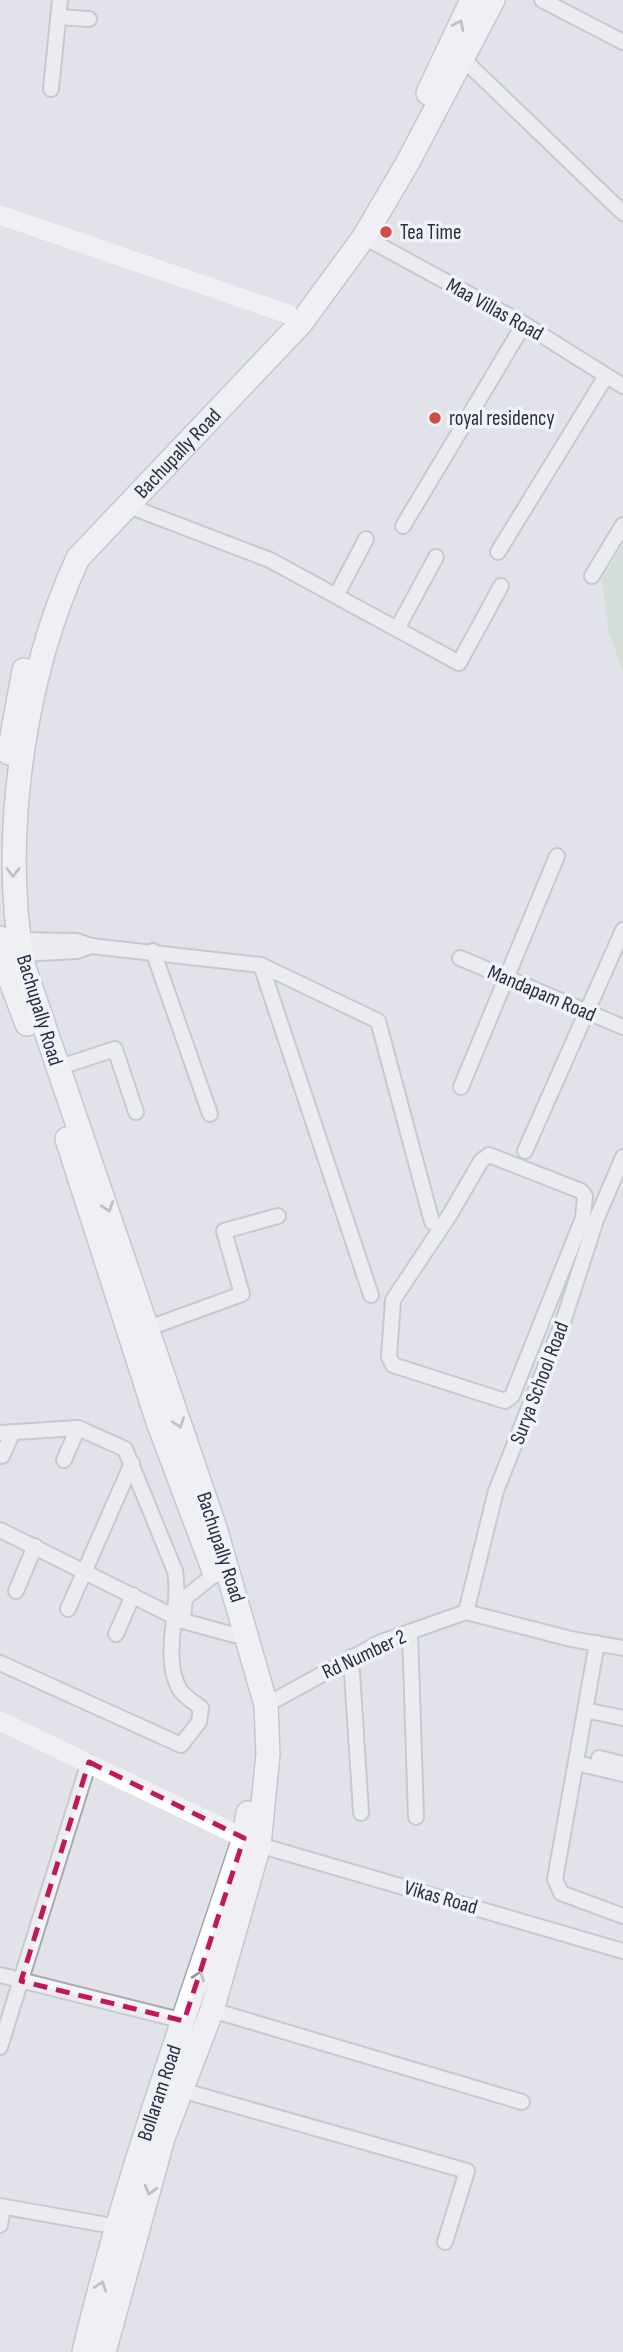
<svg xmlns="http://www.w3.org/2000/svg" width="623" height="2352" viewBox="0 0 623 2352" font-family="'Sofia Sans Condensed',sans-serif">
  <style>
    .green { fill: #c4d4c3 }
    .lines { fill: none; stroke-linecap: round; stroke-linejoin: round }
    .street-casing { stroke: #a7a9b4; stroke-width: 18 }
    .primary-casing { stroke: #a1a5b6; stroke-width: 26 }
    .street { stroke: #f5f5f8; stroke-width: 14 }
    .secondary { stroke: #fff; stroke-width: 19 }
    .primary { stroke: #fff; stroke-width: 23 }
    .oneway { stroke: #9496a0 }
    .marked { fill: none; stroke: #c2185b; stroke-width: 5; stroke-dasharray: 14 9; stroke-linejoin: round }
    .poi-dot { fill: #d04d46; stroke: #f1f3f8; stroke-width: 2.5 }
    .labels { text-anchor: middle; stroke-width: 7; stroke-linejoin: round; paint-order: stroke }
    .poi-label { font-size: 21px; fill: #2a2e42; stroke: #f1f3f8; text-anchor: start }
    .street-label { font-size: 21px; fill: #2a2e42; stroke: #f1f3f8 }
  </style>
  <rect width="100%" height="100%" fill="#e2e3ea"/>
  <path class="green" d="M623 544V671L609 634 602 580Z"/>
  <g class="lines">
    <defs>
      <g id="street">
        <path d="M542 0 623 42"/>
        <path d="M58 17 89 19"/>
        <path d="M462 58 623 213"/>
        <path d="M51 89 60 0"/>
        <path d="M364 237 524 324 623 386"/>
        <path d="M126 505 270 560 459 663 501 586"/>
        <path d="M403 526 524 324"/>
        <path d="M498 552 606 376"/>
        <path d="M592 576 623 525"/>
        <path d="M336 596 366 539"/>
        <path d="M397 629 436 557"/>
        <path d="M19 940 77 941 91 946 77 951 21 954"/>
        <path d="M91 946 261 965 378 1021 432 1222"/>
        <path d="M153 951 210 1114"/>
        <path d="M460 958 623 1027"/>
        <path d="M261 965 371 1295"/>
        <path d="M57 1068 115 1049 136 1112"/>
        <path d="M461 1087 557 856"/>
        <path d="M525 1151 623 930"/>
        <path d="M489 1155 581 1191 585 1196 583 1218 512 1396 505 1401 393 1365 389 1357 393 1300 449 1216 481 1161Z"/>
        <path d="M146 1329 242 1294 224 1231 278 1216"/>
        <path d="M0 1433 78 1428 125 1449 175 1571C182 1608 160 1656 180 1690 185 1697 195 1703 201 1708L199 1722 181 1745 0 1663"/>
        <path d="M2 1456 13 1432"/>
        <path d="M64 1460 78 1428"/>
        <path d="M0 1530 183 1621"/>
        <path d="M215 1574 185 1598 183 1621 234 1635"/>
        <path d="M16 1591 35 1546"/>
        <path d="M68 1609 132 1463"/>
        <path d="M466 1612 496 1491 563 1322 596 1220 623 1157"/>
        <path d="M466 1612 571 1639 623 1648"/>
        <path d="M410 1632 416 1817"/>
        <path d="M116 1634 133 1595"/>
        <path d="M597 1643 555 1879 561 1893 623 1916"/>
        <path d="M351 1657 361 1813"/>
        <path d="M266 1705 381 1642 466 1612"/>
        <path d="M585 1710 623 1718"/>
        <path d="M599 1758 623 1764"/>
        <path d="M576 1763 623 1774"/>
        <path d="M259 1845 623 1951"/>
        <path d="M0 1975 184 2021"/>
        <path d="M212 2010 522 2102"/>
        <path d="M0 2047 89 1762"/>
        <path d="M181 2090 467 2171 445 2242"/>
        <path d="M0 2206 118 2227"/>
        <path d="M0 2225 3 2207"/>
      </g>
      <g id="primary">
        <path d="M428 93 472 0"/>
        <path d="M9 753 24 670"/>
        <path d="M0 938 7 971 27 1024"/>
        <path d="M67 1139 158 1422 214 1571"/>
        <path id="s1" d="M84 2352C125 2177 189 2008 244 1838L248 1813"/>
        <path id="s2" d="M104 2352 163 2138 212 2010 259 1845 268 1754 266 1705 216 1531 23 964C0 837 24 675 78 558L301 323 364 237 408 162 493 0"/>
      </g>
    </defs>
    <use href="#street" class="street-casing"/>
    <use href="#primary" class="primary-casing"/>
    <use href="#street" class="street"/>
    <g class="secondary">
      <path d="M0 215 288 314"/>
      <path d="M0 1721 244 1838"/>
    </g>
    <use href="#primary" class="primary"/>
  </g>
  <defs><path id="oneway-chevron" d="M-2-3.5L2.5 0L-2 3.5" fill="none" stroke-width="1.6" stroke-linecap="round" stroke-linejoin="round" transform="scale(1.75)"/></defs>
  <g class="oneway">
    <use href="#oneway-chevron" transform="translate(459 25) rotate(-64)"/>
    <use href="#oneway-chevron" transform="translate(13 872) rotate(90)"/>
    <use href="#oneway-chevron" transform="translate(108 1207) rotate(71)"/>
    <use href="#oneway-chevron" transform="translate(179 1423) rotate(71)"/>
    <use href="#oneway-chevron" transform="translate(199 1976) rotate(-72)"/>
    <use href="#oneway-chevron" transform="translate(150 2190) rotate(106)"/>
    <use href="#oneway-chevron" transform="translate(101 2286) rotate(-73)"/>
  </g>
  <path d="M0 0H623V2352H0ZM89 1762 244 1838 184 2021 21 1981Z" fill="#e2e3ea" fill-opacity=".55" fill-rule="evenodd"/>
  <path class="marked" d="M89 1762 244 1838 184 2021 21 1981Z"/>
  <g class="poi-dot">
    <circle cx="386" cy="232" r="7"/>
    <circle cx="435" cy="418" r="7"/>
  </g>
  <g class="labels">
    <g class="poi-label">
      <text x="400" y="239">Tea Time</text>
      <text x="449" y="425">royal residency</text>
    </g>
    <g class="street-label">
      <text transform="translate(495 309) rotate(29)" y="7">Maa Villas Road</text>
      <text dy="7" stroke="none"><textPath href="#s2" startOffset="2011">Bachupally Road</textPath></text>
      <text transform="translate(542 993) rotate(23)" y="7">Mandapam Road</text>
      <text transform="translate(40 1010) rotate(73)" y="7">Bachupally Road</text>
      <text transform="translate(539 1383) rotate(-69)" y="7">Surya School Road</text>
      <text transform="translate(221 1547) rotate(72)" y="7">Bachupally Road</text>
      <text transform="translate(364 1654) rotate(-25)" y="7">Rd Number 2</text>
      <text transform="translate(441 1897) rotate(16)" y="7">Vikas Road</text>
      <text dy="7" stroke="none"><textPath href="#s1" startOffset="270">Bollaram Road</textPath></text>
    </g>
  </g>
</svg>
